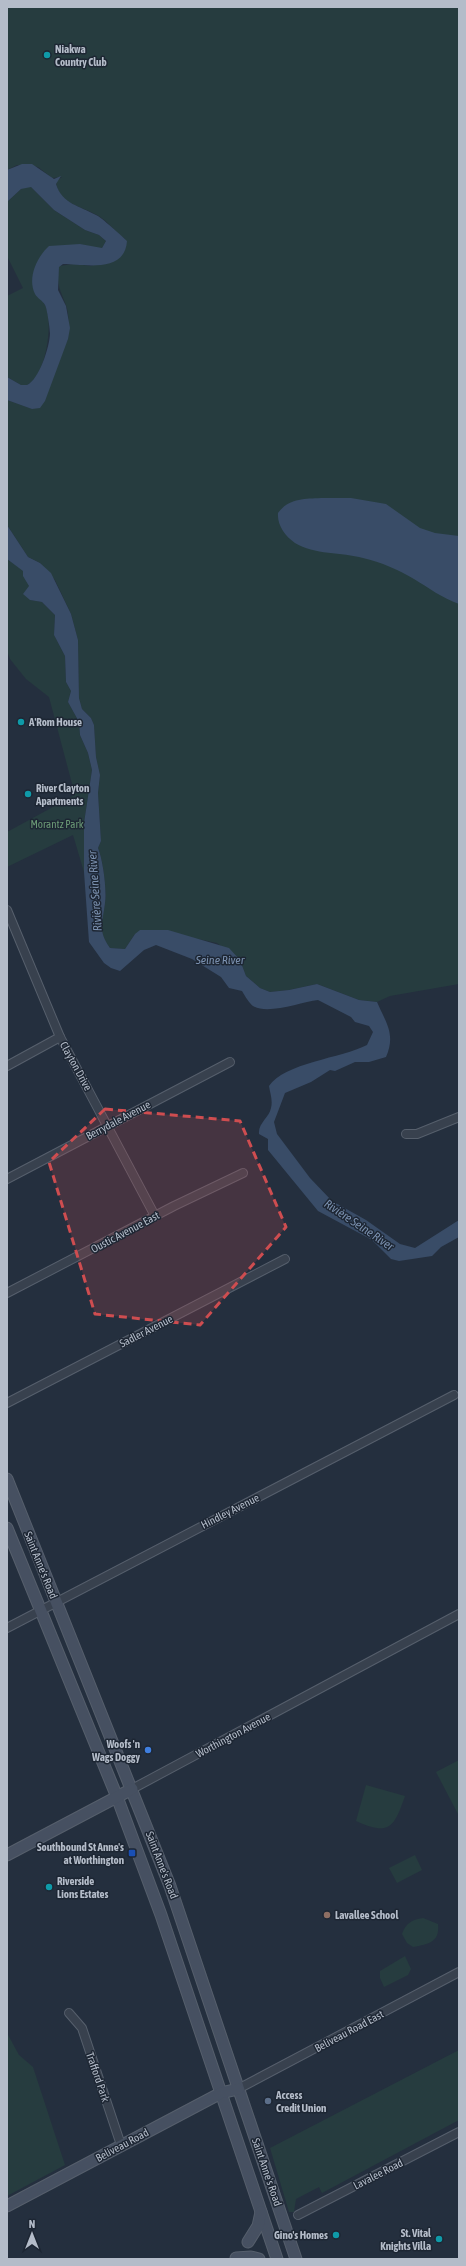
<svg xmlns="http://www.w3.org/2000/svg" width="466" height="2266" viewBox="0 0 466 2266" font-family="'Asap Condensed',sans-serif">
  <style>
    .green { fill: #263c3f }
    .water { fill: #394c67 }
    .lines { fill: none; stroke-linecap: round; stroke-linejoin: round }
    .street-casing { stroke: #565f6c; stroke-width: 10 }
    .secondary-casing { stroke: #565f6c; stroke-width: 13 }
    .street { stroke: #38414e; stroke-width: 8 }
    .secondary { stroke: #465061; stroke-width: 11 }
    .marked { fill: #ce4d50; fill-opacity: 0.2; stroke: #ce4d50; stroke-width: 3; stroke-dasharray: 8 5; stroke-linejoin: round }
    .culture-dot { fill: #0f9aa8; stroke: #1d2633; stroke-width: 1.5 }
    .shop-dot { fill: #3f7fe0; stroke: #1d2633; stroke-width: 1.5 }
    .transit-dot { fill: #1a4fb4; stroke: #1d2633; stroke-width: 1.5 }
    .education-dot { fill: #8d6e63; stroke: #1d2633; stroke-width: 1.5 }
    .service-dot { fill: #5c6f8a; stroke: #1d2633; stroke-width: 1.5 }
    .labels { text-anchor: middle; stroke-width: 3; stroke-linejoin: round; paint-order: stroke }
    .poi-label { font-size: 11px; font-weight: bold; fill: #b4bcc9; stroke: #1d2633; text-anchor: start }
    .park-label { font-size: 11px; fill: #6b9a76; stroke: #1d2633 }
    .street-label { font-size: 11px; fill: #b4bcc9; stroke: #1d2633 }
    .water-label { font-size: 12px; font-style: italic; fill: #7c92b1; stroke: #1d2633 }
  </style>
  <rect width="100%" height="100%" fill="#242f3e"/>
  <g class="green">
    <path d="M7 7H459V984L390 996 377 1002 359 1000 317 984 289 990 270 992 260 988 246 976 240 960 217 943 198 939 135 934 125 949 110 948C96 929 103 922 105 903 107 890 103 860 98 848L101 841 98 793 100 775 96 757 94 725 91 718 82 709 79 698 78 640 71 614 55 580 40 563 28 557 7 525V400L33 409 68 339C68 328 70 317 66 305 60 289 56 285 59 266L74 264 92 266 125 239C115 232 108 221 97 215 82 206 57 204 56 181L62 177 52 178 38 167 17 165 7 170Z"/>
    <path d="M26 187H31L54 210 85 230 99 235 106 241 102 248 96 249 80 244 35 293C38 297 43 301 45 305 54 321 46 377 27 385H21L7 377V296L23 288 7 256V202L21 189Z"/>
    <path d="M7 559 24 571 29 586 30 600 42 602 55 615 54 635 65 656 66 682 71 691 68 702 79 722 80 735 88 753 92 770 84 823V872L73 835 7 867V832L75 795 49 697 26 679 10 659 7 651Z"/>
    <path d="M459 1760V1816L436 1772Z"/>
    <path d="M366 1785 405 1796C394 1828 389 1836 356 1821Z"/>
    <path d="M415 1855 422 1870 397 1883 389 1868Z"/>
    <path d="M423 1918 438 1924C440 1942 429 1944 413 1947L407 1943 402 1934C406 1923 411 1920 423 1918Z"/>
    <path d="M405 1956 411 1969 408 1975 384 1987 380 1978V1971Z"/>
    <path d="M7 2033 19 2055 33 2067 65 2165 7 2196Z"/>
    <path d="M459 2050V2120L322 2193 319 2187 296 2199 294 2212H289L270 2148Z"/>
  </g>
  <g class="water">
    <path d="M22 164H32L54 179 61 176 56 184C62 204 80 206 96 215 100 216 124 238 127 241 125 274 83 264 63 264L59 267 58 290 66 306 70 328 68 339 45 401 40 408 32 409 7 400V377L21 385H27C39 380 50 346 50 333 50 329 47 308 45 305 43 301 37 298 35 294 27 278 37 257 49 246L80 244 102 248 106 241 99 235 85 230 54 210 31 187 21 189 7 202V170Z"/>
    <path d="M321 498H351L386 504 420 528 435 533 459 536V604C442 598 429 588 414 579 399 570 381 562 363 558 342 552 314 555 295 543 285 536 277 525 278 513 289 498 304 499 321 498Z"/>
    <path d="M7 525 28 557 40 563 51 573 71 614 78 640 79 698 82 709 91 718 94 725 96 757 100 775 98 793 101 841 98 848C103 860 107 890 105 903 103 922 97 930 110 948L125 949 135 934 140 930H168L229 948 240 960 246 976 260 988 270 992 289 990 317 984 359 1000 377 1002C386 1023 396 1034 386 1057L369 1062H355L335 1071 330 1070 311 1082 285 1093 274 1122 277 1134 310 1178 332 1201 366 1220 400 1244 415 1248 459 1220V1237L441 1247 432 1256 399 1261 391 1259 372 1240 318 1211 268 1150V1139L259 1134C258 1123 269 1118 271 1108 273 1100 270 1093 269 1086 284 1063 342 1058 367 1045L373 1032 369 1026 355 1022 351 1017 318 1000C301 1002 268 1015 253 1006 249 1003 245 996 242 991L229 988 221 977 192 959 156 945 144 950 120 971 111 968 104 963 89 942 84 872V823L92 770 88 753 80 735 79 722 68 702 71 691 66 682 65 656 54 635 55 615 42 602 30 600 23 594 29 586 23 576V571L7 559Z"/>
  </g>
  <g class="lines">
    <defs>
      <g id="street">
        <path d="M7 910 60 1037 155 1216"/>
        <path d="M7 1066 60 1037"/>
        <path d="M406 1134H417L459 1117"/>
        <path d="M7 1179 230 1062"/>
        <path d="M7 1293 174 1206 243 1173"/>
        <path d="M7 1403 285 1259"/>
        <path d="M7 1628 454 1395"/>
        <path d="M132 1789 459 1614"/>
        <path d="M69 2013 82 2028 121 2145"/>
        <path d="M238 2089 459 1972"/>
        <path d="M298 2215 459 2132"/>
      </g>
      <g id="secondary">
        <path d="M7 1479 170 1886 296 2259"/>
        <path d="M7 1528 117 1797 161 1915 277 2259"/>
        <path d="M7 1855 132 1789"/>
        <path d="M7 2206 221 2093 238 2089"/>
        <path d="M248 2242 258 2226 261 2212"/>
        <path d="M236 2258 251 2257 259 2259"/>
      </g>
    </defs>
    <use href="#street" class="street-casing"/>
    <use href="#secondary" class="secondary-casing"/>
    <use href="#street" class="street"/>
    <use href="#secondary" class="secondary"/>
  </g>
  <path class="marked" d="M105 1109 240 1121 286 1227 200 1325 95 1314 49 1162Z"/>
  <g class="culture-dot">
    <circle cx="47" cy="55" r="4"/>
    <circle cx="21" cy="722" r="4"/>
    <circle cx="28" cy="794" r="4"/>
    <circle cx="49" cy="1887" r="4"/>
    <circle cx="336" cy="2235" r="4"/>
    <circle cx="439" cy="2239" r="4"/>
  </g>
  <circle class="shop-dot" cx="148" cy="1750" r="4"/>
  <rect class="transit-dot" x="128" y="1849" width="8" height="8" rx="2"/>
  <circle class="education-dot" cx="327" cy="1915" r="4"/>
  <circle class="service-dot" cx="268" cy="2101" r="4"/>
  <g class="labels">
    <g class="poi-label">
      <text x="55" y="53">Niakwa<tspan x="55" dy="13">Country Club</tspan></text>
      <text x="29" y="726">A'Rom House</text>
      <text x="36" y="792">River Clayton<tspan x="36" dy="13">Apartments</tspan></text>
      <text x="140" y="1748" text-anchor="end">Woofs 'n<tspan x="140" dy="13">Wags Doggy</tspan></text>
      <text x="124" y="1851" text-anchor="end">Southbound St Anne's<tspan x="124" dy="13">at Worthington</tspan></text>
      <text x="57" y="1885">Riverside<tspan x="57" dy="13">Lions Estates</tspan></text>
      <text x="335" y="1919">Lavallee School</text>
      <text x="276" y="2099">Access<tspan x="276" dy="13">Credit Union</tspan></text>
      <text x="431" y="2237" text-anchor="end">St. Vital<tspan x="431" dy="13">Knights Villa</tspan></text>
      <text x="328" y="2239" text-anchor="end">Gino's Homes</text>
    </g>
    <g class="park-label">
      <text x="57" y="828">Morantz Park</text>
    </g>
    <g class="street-label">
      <text transform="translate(76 1066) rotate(61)" y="4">Clayton Drive</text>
      <text transform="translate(118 1120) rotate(-28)" y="4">Berrydale Avenue</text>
      <text transform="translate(125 1232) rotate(-28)" y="4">Oustic Avenue East</text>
      <text transform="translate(146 1331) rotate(-27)" y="4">Sadler Avenue</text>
      <text transform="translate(230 1511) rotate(-27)" y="4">Hindley Avenue</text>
      <text transform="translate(41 1565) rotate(68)" y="4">Saint Anne's Road</text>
      <text transform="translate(233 1735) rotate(-28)" y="4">Worthington Avenue</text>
      <text transform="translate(162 1865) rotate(69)" y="4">Saint Anne's Road</text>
      <text transform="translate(349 2031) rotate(-28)" y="4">Beliveau Road East</text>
      <text transform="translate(98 2077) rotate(71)" y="4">Trafford Park</text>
      <text transform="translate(122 2145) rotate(-28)" y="4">Beliveau Road</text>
      <text transform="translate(267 2172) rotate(71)" y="4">Saint Anne's Road</text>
      <text transform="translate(378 2174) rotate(-27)" y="4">Lavalee Road</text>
    </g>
    <g class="water-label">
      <text transform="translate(95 891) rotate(-94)" y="4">Rivière Seine River</text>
      <text x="220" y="964">Seine River</text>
      <text transform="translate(359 1225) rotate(34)" y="4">Rivière Seine River</text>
    </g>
  </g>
  <rect width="466" height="2266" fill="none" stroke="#b4bcc9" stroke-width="16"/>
  <g transform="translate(32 2234)" stroke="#1d2633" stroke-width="3" paint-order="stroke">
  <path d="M0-3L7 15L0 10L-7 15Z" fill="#b4bcc9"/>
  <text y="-6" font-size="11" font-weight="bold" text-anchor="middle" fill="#b4bcc9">N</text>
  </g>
</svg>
